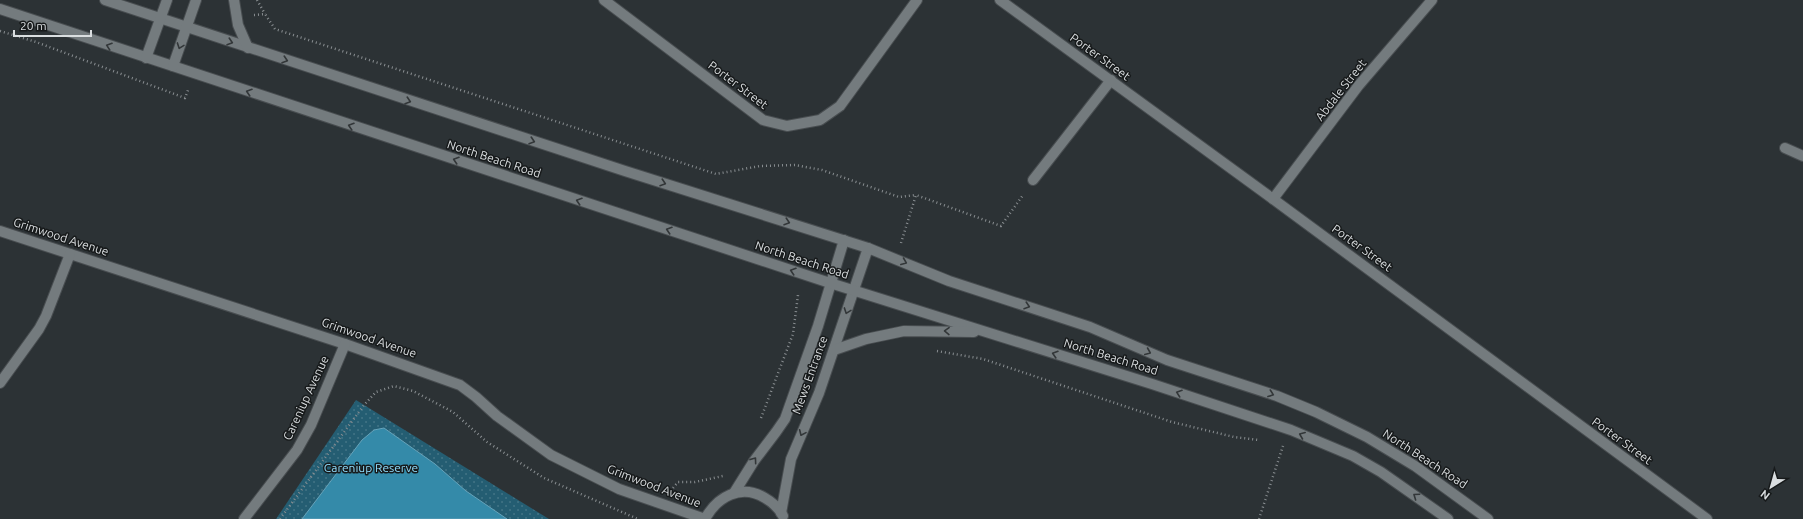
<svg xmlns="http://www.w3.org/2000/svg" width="1803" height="519" viewBox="0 0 1803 519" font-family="Ubuntu,sans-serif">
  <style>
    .park { fill: url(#park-dots) }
    .water { fill: #348aa9; stroke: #66a3ba }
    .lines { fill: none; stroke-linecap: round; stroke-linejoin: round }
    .minor-casing { stroke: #484d50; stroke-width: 12 }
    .secondary-casing { stroke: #484d50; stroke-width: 12 }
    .path { stroke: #898e91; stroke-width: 2.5; stroke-dasharray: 1 3; stroke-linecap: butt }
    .minor { stroke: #747b7e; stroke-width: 10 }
    .secondary { stroke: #747b7e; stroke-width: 10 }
    .oneway { stroke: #333739 }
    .labels { text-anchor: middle; stroke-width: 3; stroke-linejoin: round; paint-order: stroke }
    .street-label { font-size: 12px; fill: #dadee0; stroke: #171a1b }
    .park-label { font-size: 12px; fill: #90ddfd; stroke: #171a1b }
  </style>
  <defs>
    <pattern id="park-dots" width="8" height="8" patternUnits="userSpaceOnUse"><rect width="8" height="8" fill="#245d72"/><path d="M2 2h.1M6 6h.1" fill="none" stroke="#437486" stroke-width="1.8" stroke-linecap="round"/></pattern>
  </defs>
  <rect width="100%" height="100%" fill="#2c3235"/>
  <path class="park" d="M356 400 549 519H276Z"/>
  <path class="water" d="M384 428 435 464 466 491 507 519H302L362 440 374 430Z"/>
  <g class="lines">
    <defs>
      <g id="minor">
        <path d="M604 0 763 120 787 126 820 120 840 106 917 0"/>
        <path d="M1000 0 1273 199 1707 519"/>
        <path d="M1785 148 1803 156"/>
        <path d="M1033 180 1111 80"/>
        <path d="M1273 199 1359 85 1432 0"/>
        <path d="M0 231 345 344 460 385 476 397 497 416 551 455 619 489 705 519"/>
        <path d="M0 383 39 329 46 316 70 254"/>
        <path d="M734 493 754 461 776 432 785 419 818 326 844 240"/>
        <path d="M781 513 791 459 819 393 868 248"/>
        <path d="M244 519 297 450 311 425 345 344"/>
        <path d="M705 519C717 497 741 483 765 498 772 502 779 508 783 516"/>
      </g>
      <g id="secondary">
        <path d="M105 0 625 171 868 248 949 281 1090 327 1167 360 1277 396 1316 412 1367 437 1415 466 1488 519"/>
        <path d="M234 0 238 25 248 48"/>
        <path d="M0 9 830 283 1152 384 1291 430 1353 456 1381 472 1448 519"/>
        <path d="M146 58 167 0"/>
        <path d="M173 66 196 0"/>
        <path d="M834 350 866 339 904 331 974 332"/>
      </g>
    </defs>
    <use href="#minor" class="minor-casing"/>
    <use href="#secondary" class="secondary-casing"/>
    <g class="path">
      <path d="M257 0 265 14"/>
      <path d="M254 15 265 14 275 29 716 174 760 166 795 165 822 170 899 197 916 195"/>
      <path d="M0 31 36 42 185 98 188 90"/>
      <path d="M901 243 916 195 1001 226 1023 195"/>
      <path d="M937 351 983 359 1172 422 1234 437 1259 440"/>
      <path d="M761 418 793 334 798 295"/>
      <path d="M673 488 678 482H695L723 476"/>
      <path d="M280 519 364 405 376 392 394 386 413 391 453 412 487 442 544 478 638 519"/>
      <path d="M1259 519 1283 446"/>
    </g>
    <use href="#minor" class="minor"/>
    <use href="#secondary" class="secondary"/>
  </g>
  <defs><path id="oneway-chevron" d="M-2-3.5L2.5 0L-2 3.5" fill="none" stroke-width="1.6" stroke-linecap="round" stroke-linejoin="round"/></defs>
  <g class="oneway">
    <use href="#oneway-chevron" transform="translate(230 42) rotate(18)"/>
    <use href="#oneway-chevron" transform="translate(109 46) rotate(-161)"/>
    <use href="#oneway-chevron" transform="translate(180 46) rotate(110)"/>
    <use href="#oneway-chevron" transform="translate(285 60) rotate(18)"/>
    <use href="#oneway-chevron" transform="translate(249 92) rotate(-162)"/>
    <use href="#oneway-chevron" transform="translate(408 101) rotate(18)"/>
    <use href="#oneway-chevron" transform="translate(351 126) rotate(-162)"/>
    <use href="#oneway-chevron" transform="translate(532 141) rotate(18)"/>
    <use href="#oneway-chevron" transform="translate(456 160) rotate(-162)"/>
    <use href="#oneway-chevron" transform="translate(663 183) rotate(18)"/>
    <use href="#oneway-chevron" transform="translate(579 201) rotate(-162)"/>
    <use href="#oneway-chevron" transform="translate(787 222) rotate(18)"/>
    <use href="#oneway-chevron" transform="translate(669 230) rotate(-162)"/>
    <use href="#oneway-chevron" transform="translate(904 262) rotate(22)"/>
    <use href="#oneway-chevron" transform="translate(793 271) rotate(-162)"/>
    <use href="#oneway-chevron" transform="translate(1027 306) rotate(18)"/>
    <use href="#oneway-chevron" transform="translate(847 311) rotate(110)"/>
    <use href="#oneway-chevron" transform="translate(947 331) rotate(-179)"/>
    <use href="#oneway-chevron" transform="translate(1148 352) rotate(23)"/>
    <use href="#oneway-chevron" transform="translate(1055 354) rotate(-163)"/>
    <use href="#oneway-chevron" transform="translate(1179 393) rotate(-161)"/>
    <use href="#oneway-chevron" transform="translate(1271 394) rotate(20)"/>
    <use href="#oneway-chevron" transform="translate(802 433) rotate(114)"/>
    <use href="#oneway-chevron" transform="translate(1302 435) rotate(-158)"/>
    <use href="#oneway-chevron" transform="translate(754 460) rotate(-54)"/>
    <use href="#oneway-chevron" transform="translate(1416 496) rotate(-145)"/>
  </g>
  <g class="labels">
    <g class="street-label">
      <text transform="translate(1100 57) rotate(36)" y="4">Porter Street</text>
      <text transform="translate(738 85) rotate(37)" y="4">Porter Street</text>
      <text transform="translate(1341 90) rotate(-52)" y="4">Abdale Street</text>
      <text transform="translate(494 159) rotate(18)" y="4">North Beach Road</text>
      <text transform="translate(61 237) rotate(18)" y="4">Grimwood Avenue</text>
      <text transform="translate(1362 248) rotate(36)" y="4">Porter Street</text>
      <text transform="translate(802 260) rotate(18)" y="4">North Beach Road</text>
      <text transform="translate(369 338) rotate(19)" y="4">Grimwood Avenue</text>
      <text transform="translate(1111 357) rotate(17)" y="4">North Beach Road</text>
      <text transform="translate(810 375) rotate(-70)" y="4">Mews Entrance</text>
      <text transform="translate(306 398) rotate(-65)" y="4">Careniup Avenue</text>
      <text transform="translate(1622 441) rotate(36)" y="4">Porter Street</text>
      <text transform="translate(1425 459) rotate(33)" y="4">North Beach Road</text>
      <text transform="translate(654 486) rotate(21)" y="4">Grimwood Avenue</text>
    </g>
    <g class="park-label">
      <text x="371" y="472">Careniup Reserve</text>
    </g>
  </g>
  <g transform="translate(1771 487) rotate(217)" stroke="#171a1b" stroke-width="3" paint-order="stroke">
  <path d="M0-3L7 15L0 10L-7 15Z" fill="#dadee0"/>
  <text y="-6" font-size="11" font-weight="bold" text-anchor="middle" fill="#dadee0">N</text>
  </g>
  <path d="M14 30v6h77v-6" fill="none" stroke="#dadee0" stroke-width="2"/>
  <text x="20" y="30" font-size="12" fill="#dadee0" stroke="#171a1b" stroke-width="3" paint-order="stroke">20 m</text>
</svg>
